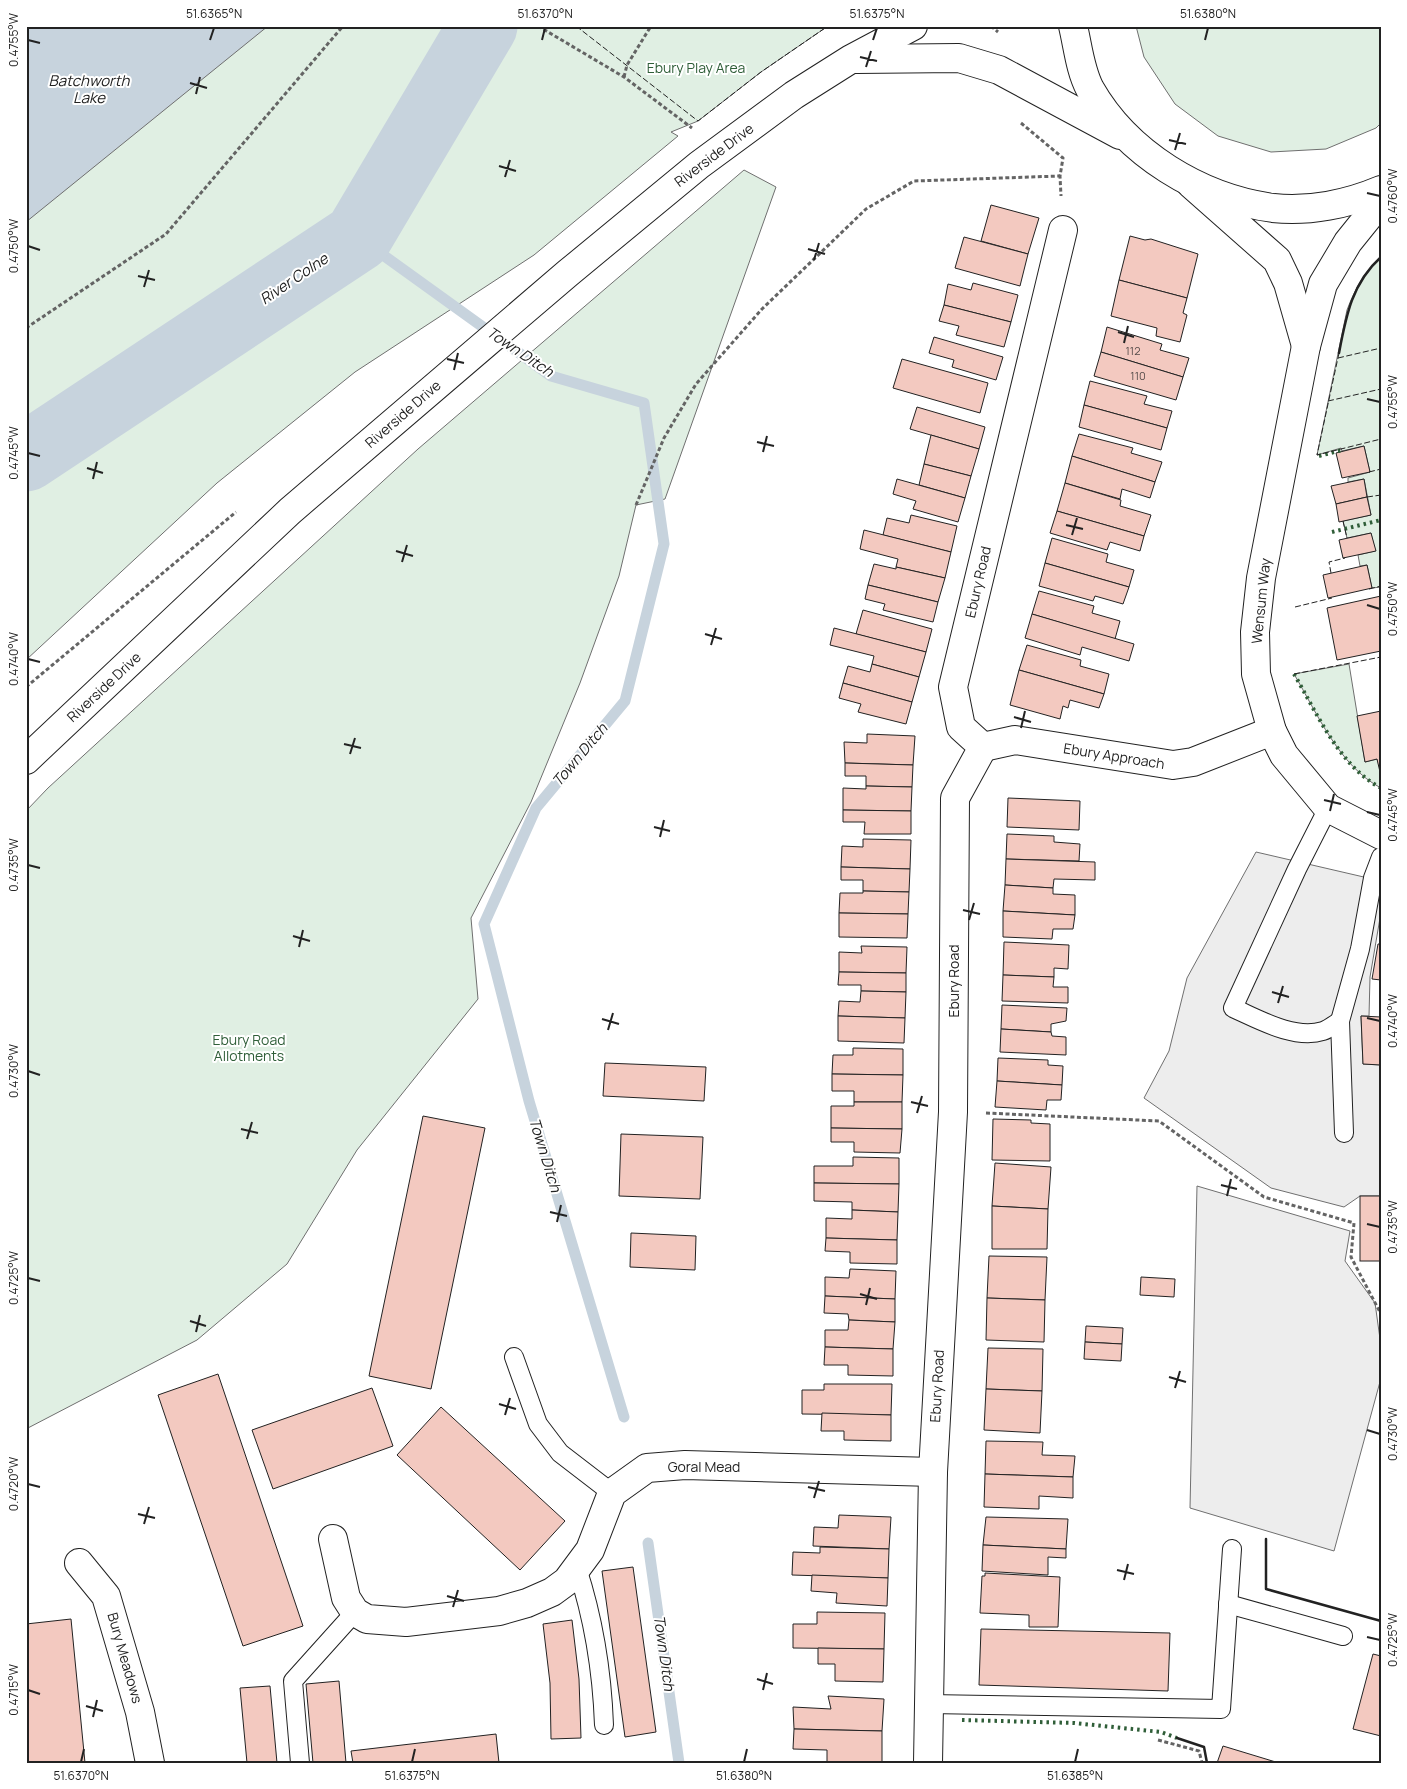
<svg xmlns="http://www.w3.org/2000/svg" width="1407" height="1789" viewBox="0 0 1407 1789" font-family="Manrope,sans-serif">
  <style>
    .green { fill: #e0efe3; stroke: #6f6f6f }
    .parking { fill: #ededed; stroke: #6f6f6f }
    .water { fill: #c7d3dd; stroke: #6f6f6f }
    .lines { fill: none; stroke-linecap: round; stroke-linejoin: round }
    .stream { stroke: #c7d3dd; stroke-width: 11 }
    .river { stroke: #c7d3dd; stroke-width: 69 }
    .building { fill: #f3c9c0; stroke: #222 }
    .service-casing { stroke: #222; stroke-width: 20 }
    .minor-casing { stroke: #222; stroke-width: 30 }
    .primary-casing { stroke: #222; stroke-width: 30 }
    .path { stroke: #646464; stroke-width: 3; stroke-dasharray: 4 2.5; stroke-linecap: butt }
    .service { stroke: #fff; stroke-width: 18 }
    .minor { stroke: #fff; stroke-width: 28 }
    .primary { stroke: #fff; stroke-width: 28 }
    .hedge { stroke: #2f5e38; stroke-width: 4; stroke-dasharray: 2.5 4; stroke-linecap: butt }
    .fence { stroke: #222; stroke-width: 1; stroke-dasharray: 6 2.5; stroke-linecap: butt }
    .wall { stroke: #222; stroke-width: 2.5 }
    .ticks { fill: none; stroke: #222; stroke-width: 2 }
    .labels { text-anchor: middle; stroke-width: 4; stroke-linejoin: round; paint-order: stroke }
    .number-label { font-size: 11px; fill: #564c4a }
    .park-label { font-size: 14px; fill: #2f5e38; stroke: #fff }
    .street-label { font-size: 14px; fill: #222; stroke: #fff }
    .water-label { font-size: 15px; font-style: italic; fill: #222; stroke: #fff }
    .neatline { fill: none; stroke: #222; stroke-width: 2 }
    .ticks-label { font-size: 12px; text-anchor: middle; fill: #222 }
  </style>
  <rect width="100%" height="100%" fill="#fff"/>
  <g class="green">
    <path d="M26 26H828L761 72 698 121 671 132 678 136 534 255 355 372 217 483 26 660Z"/>
    <path d="M1136 26H1381V123L1376 128 1326 149 1271 152 1218 136 1175 104 1144 57Z"/>
    <path d="M744 170 776 187 665 499 636 505 619 576 580 683 531 802 471 918 478 999 357 1150 287 1264 197 1340 26 1429V811L48 788 418 449Z"/>
    <path d="M1381 257V587L1372 588 1367 565 1360 566 1358 555 1375 551 1371 533 1347 538 1343 521 1371 515 1364 479 1348 482V478L1370 472 1364 446 1342 451 1341 448 1317 455 1347 310C1355 289 1364 272 1381 257Z"/>
    <path d="M1349 664 1365 762 1377 759 1381 772V788C1339 766 1317 713 1294 674Z"/>
  </g>
  <g class="parking">
    <path d="M1256 852 1381 881V912L1370 977 1369 1016H1361L1363 1064 1381 1065V1196H1360L1344 1207 1271 1188 1144 1098 1169 1051 1187 978Z"/>
    <path d="M1197 1186 1350 1231 1345 1261 1375 1303 1381 1346V1378L1334 1551 1190 1508Z"/>
  </g>
  <path class="water" d="M26 26H268L26 222Z"/>
  <g class="lines">
    <g class="stream">
      <path d="M358 237 551 376 644 403 664 544 625 701 536 808 484 924 529 1101 624 1417"/>
      <path d="M648 1543 679 1763"/>
    </g>
    <path class="river" d="M26 457 358 237 483 26"/>
  </g>
  <g class="building">
    <path d="M991 205 1039 218 1028 254 981 241Z"/>
    <path d="M1130 236 1145 240 1151 239 1198 254 1187 298 1119 280Z"/>
    <path d="M964 237 1028 254 1020 286 955 268Z"/>
    <path d="M1119 280 1187 298 1183 313 1187 315 1180 342 1156 336 1157 328 1111 316Z"/>
    <path d="M973 283 1018 295 1011 322 944 305 948 284 971 290Z"/>
    <path d="M944 305 1011 322 1004 347 956 335 959 326 939 321Z"/>
    <path d="M1107 327 1162 344 1160 350 1189 358 1183 377 1101 352Z"/>
    <path d="M934 337 1003 357 996 380 952 367 954 360 929 353Z"/>
    <path d="M1101 352 1183 377 1176 400 1094 376Z"/>
    <path d="M902 359 988 383 980 413 893 388Z"/>
    <path d="M1090 381 1147 396 1144 404 1172 411 1167 428 1084 405Z"/>
    <path d="M1084 405 1167 428 1161 450 1079 427Z"/>
    <path d="M917 407 985 427 979 449 910 429Z"/>
    <path d="M1079 434 1133 448 1131 453 1162 462 1155 482 1072 456Z"/>
    <path d="M931 435 979 449 971 476 924 464Z"/>
    <path d="M1364 446 1370 472 1342 478 1336 453Z"/>
    <path d="M1072 456 1155 482 1150 498 1122 489 1120 499 1065 483Z"/>
    <path d="M924 464 971 476 965 498 919 485Z"/>
    <path d="M897 479 965 498 958 522 913 509 916 501 893 494Z"/>
    <path d="M1364 479 1367 497 1336 504 1331 486Z"/>
    <path d="M1065 483 1121 500 1120 506 1151 515 1144 536 1057 511Z"/>
    <path d="M1367 497 1371 515 1339 522 1336 504Z"/>
    <path d="M1057 511 1144 536 1140 551 1110 542 1107 550 1050 533Z"/>
    <path d="M911 515 957 526 951 552 883 535 887 518 909 523Z"/>
    <path d="M864 530 951 552 945 578 896 567 898 559 860 549Z"/>
    <path d="M1371 533 1376 551 1343 558 1339 540Z"/>
    <path d="M1052 538 1108 554 1106 562 1134 570 1129 587 1045 563Z"/>
    <path d="M1045 563 1129 587 1123 604 1095 596 1093 601 1039 586Z"/>
    <path d="M874 564 896 569V567L945 578 938 602 868 585Z"/>
    <path d="M1367 565 1372 588 1328 598 1323 575Z"/>
    <path d="M868 585 938 602 933 622 883 610 885 604 865 599Z"/>
    <path d="M1039 591 1094 606 1092 613 1120 621 1115 639 1032 614Z"/>
    <path d="M1381 596V651L1337 660 1327 608Z"/>
    <path d="M863 610 932 629 926 652 856 634Z"/>
    <path d="M1032 614 1134 644 1129 661 1082 647 1080 655 1025 638Z"/>
    <path d="M834 628 926 652 919 677 872 664 874 656 830 645Z"/>
    <path d="M1027 645 1081 660 1080 666 1109 674 1104 694 1019 670Z"/>
    <path d="M872 664 919 677 912 702 843 683 848 666 870 672Z"/>
    <path d="M1019 670 1104 694 1099 708 1070 700 1068 708 1063 706 1060 719 1010 705Z"/>
    <path d="M843 683 912 702 906 724 858 712 861 704 839 698Z"/>
    <path d="M1381 711V772H1380L1377 759 1365 762 1357 716Z"/>
    <path d="M867 734 915 736 913 765 845 763 844 742 867 743Z"/>
    <path d="M845 763 913 765 912 787 866 786V776H845Z"/>
    <path d="M866 786 912 787 911 811 843 810V788L866 789Z"/>
    <path d="M1008 798 1080 801 1079 830 1007 827Z"/>
    <path d="M843 810 911 811V834H864L865 822H843Z"/>
    <path d="M1007 834 1054 836V842L1080 844 1079 861 1006 859Z"/>
    <path d="M863 839 911 840 910 869 841 867 842 846 863 847Z"/>
    <path d="M1006 859 1095 862V880L1054 879 1053 888 1005 885Z"/>
    <path d="M841 867 910 869 909 892 863 891V880H841Z"/>
    <path d="M1005 885 1053 888V894L1075 895V915L1003 911Z"/>
    <path d="M863 891 909 892 908 914 839 913 840 893H863Z"/>
    <path d="M1003 911 1075 915 1073 929H1053L1052 939 1003 937Z"/>
    <path d="M839 913 908 914 907 938 839 937Z"/>
    <path d="M1004 942 1069 945 1068 969 1054 968V977L1003 975Z"/>
    <path d="M1378 944H1381V980L1372 979Z"/>
    <path d="M861 946 907 947 906 973 839 972V952L862 953Z"/>
    <path d="M839 972 906 973V992L861 991V985H838Z"/>
    <path d="M1003 975 1054 977 1053 987H1068V1003L1002 1001Z"/>
    <path d="M861 991 906 992 905 1018 838 1016 839 1001 860 1002Z"/>
    <path d="M1002 1005 1067 1008 1066 1021 1051 1024V1032L1001 1029Z"/>
    <path d="M838 1016 905 1018 904 1043 838 1041Z"/>
    <path d="M1361 1016 1381 1017V1065L1363 1064Z"/>
    <path d="M1001 1029 1051 1032 1052 1036 1066 1037V1055L1000 1052Z"/>
    <path d="M853 1048 903 1049V1075L832 1074 833 1055H853Z"/>
    <path d="M998 1058 1048 1060V1065L1063 1066 1062 1085 997 1081Z"/>
    <path d="M605 1063 706 1067 704 1101 603 1096Z"/>
    <path d="M832 1074 903 1075 902 1102H854V1091H832Z"/>
    <path d="M997 1081 1062 1085 1061 1100H1047L1046 1110 995 1107Z"/>
    <path d="M854 1102H902V1129L831 1128V1106H854Z"/>
    <path d="M423 1116 485 1128 431 1389 369 1376Z"/>
    <path d="M993 1119 1031 1120V1123L1050 1124V1161L992 1160Z"/>
    <path d="M831 1128 902 1129 900 1153 854 1152V1142H831Z"/>
    <path d="M621 1134 703 1137 700 1199 619 1196Z"/>
    <path d="M853 1157 899 1158V1184L814 1183V1166H853Z"/>
    <path d="M995 1163 1051 1167 1048 1209 992 1206Z"/>
    <path d="M814 1183 899 1184 898 1212 852 1210V1202L814 1201Z"/>
    <rect x="1360" y="1196" width="21" height="65"/>
    <path d="M992 1206 1048 1209 1047 1249H992Z"/>
    <path d="M852 1210 898 1212 897 1240 826 1238V1218L852 1219Z"/>
    <path d="M631 1233 696 1236 695 1270 630 1267Z"/>
    <path d="M826 1238 897 1240V1264L850 1263V1252L825 1251Z"/>
    <path d="M989 1256 1047 1257 1045 1300 987 1298Z"/>
    <path d="M850 1269 896 1271 895 1299 825 1296V1277L849 1278Z"/>
    <path d="M1141 1277 1175 1279 1174 1297 1140 1295Z"/>
    <path d="M825 1296 895 1299V1322L849 1320 848 1314 824 1313Z"/>
    <path d="M987 1298 1045 1300 1044 1342 986 1340Z"/>
    <path d="M849 1320 895 1322 893 1349 825 1347V1330H848Z"/>
    <path d="M1086 1326 1123 1328 1122 1344 1085 1342Z"/>
    <path d="M1085 1342 1122 1344 1121 1361 1084 1359Z"/>
    <path d="M825 1347 893 1349V1376L848 1375V1365H824Z"/>
    <path d="M988 1348 1043 1349 1042 1391 986 1389Z"/>
    <path d="M218 1374 303 1626 243 1646 158 1395Z"/>
    <path d="M824 1384H892L891 1415 802 1414V1390H824Z"/>
    <path d="M372 1388 393 1446 273 1489 252 1430Z"/>
    <path d="M986 1389 1042 1391 1040 1433 984 1430Z"/>
    <path d="M441 1407 565 1521 520 1570 397 1455Z"/>
    <path d="M822 1413 891 1415V1441L844 1440V1431H821Z"/>
    <path d="M986 1441 1043 1442 1042 1455 1075 1456 1073 1477 985 1474Z"/>
    <path d="M985 1474 1073 1477V1498L1039 1496V1509L984 1507Z"/>
    <path d="M839 1515 891 1517 889 1549 813 1546 814 1527 838 1528Z"/>
    <path d="M986 1517 1068 1519 1066 1549 983 1545Z"/>
    <path d="M983 1545 1066 1549V1558L1048 1557V1575L982 1571Z"/>
    <path d="M820 1547 889 1549 888 1578 792 1575 793 1552 820 1553Z"/>
    <path d="M633 1567 656 1732 625 1737 602 1571Z"/>
    <path d="M985 1573 1060 1577 1058 1627H1029V1615L980 1613 982 1576H985Z"/>
    <path d="M812 1575 888 1578 887 1606 836 1603 837 1593 811 1591Z"/>
    <path d="M817 1612 885 1613 884 1649 793 1648V1624H817Z"/>
    <path d="M71 1619 85 1763H26V1624Z"/>
    <path d="M572 1620 579 1679 581 1738 551 1739 550 1683 543 1624Z"/>
    <path d="M981 1629 1170 1633 1168 1691 979 1685Z"/>
    <path d="M818 1648 884 1649 883 1682 835 1681V1664H818Z"/>
    <path d="M1373 1654 1381 1656V1736L1353 1729Z"/>
    <path d="M339 1681 346 1763H313L306 1684Z"/>
    <path d="M270 1686 277 1763H247L240 1688Z"/>
    <path d="M828 1696 884 1699 882 1731 794 1729 793 1707 831 1709Z"/>
    <path d="M794 1729 882 1731V1763H827V1750L793 1749Z"/>
    <path d="M496 1734 499 1763H353L351 1751Z"/>
    <path d="M1223 1746 1279 1763H1217Z"/>
  </g>
  <g class="lines">
    <defs>
      <g id="service">
        <path d="M1328 808 1297 869 1233 1008C1258 1019 1294 1040 1323 1031 1329 1029 1335 1024 1340 1021"/>
        <path d="M1344 1133 1340 1021 1360 949 1373 878 1381 857"/>
        <path d="M514 1357 538 1424 560 1453 612 1493"/>
        <path d="M577 1568C594 1620 602 1671 604 1725"/>
        <path d="M1228 1604 1343 1636"/>
        <path d="M929 1704 1221 1709 1232 1549"/>
        <path d="M300 1763 293 1681 355 1612"/>
      </g>
      <g id="minor">
        <path d="M1191 184 1277 260 1288 283 1306 346"/>
        <path d="M1381 201 1348 242 1323 284 1306 346 1261 578 1255 632 1256 674 1272 731 1284 755 1328 808 1381 835"/>
        <path d="M983 747 1015 740 1173 765 1193 762 1272 731"/>
        <path d="M333 1539 346 1598 355 1612 367 1619 406 1622 499 1611 527 1603 552 1592 567 1581 590 1550 612 1493 647 1468 685 1465 933 1472"/>
        <path d="M79 1563 106 1596 140 1712 150 1763"/>
        <path d="M928 1763 933 1472 953 1112 955 798 983 747 961 727 953 687 1063 230"/>
      </g>
      <g id="primary">
        <path d="M1073 26C1078 47 1080 70 1090 89 1127 154 1200 198 1273 208 1309 212 1348 204 1381 190"/>
        <path d="M856 59 959 58 999 70 1120 135"/>
        <path d="M26 760 290 511 568 273 699 165 794 95 851 59 913 26"/>
      </g>
    </defs>
    <use href="#service" class="service-casing"/>
    <use href="#minor" class="minor-casing"/>
    <use href="#primary" class="primary-casing"/>
    <g class="path">
      <path d="M538 26 624 77 692 128"/>
      <path d="M991 26 998 32"/>
      <path d="M624 77 627 65 651 26"/>
      <path d="M1021 123 1063 158 1060 176 1061 196"/>
      <path d="M26 328 166 234 343 26"/>
      <path d="M636 505 664 438 696 384 762 309 866 209 914 181 1060 176"/>
      <path d="M26 687 236 512"/>
      <path d="M986 1113 1159 1121 1264 1197 1354 1223 1351 1257 1381 1314"/>
      <path d="M1158 1740 1199 1751 1202 1763"/>
    </g>
    <use href="#service" class="service"/>
    <use href="#minor" class="minor"/>
    <use href="#primary" class="primary"/>
    <g class="hedge">
      <path d="M1319 456 1342 450"/>
      <path d="M1332 532 1381 520"/>
      <path d="M1294 674C1317 713 1339 766 1381 788"/>
      <path d="M962 1720 1074 1723 1161 1732 1177 1738"/>
    </g>
    <g class="fence">
      <path d="M576 26 698 121 761 72 828 26"/>
      <path d="M1339 353 1317 455 1381 439"/>
      <path d="M1338 358 1381 348"/>
      <path d="M1328 401 1381 389"/>
      <path d="M1369 472 1381 469"/>
      <path d="M1367 497 1381 495"/>
      <path d="M1343 521 1347 538"/>
      <path d="M1331 573 1329 562 1345 558"/>
      <path d="M1369 589 1381 586"/>
      <path d="M1295 607 1332 598"/>
      <path d="M1294 674 1381 657"/>
    </g>
    <g class="wall">
      <path d="M1339 353C1346 316 1352 283 1381 257"/>
      <path d="M1266 1539V1589L1381 1621"/>
      <path d="M1177 1738 1204 1747 1207 1763"/>
    </g>
  </g>
  <path class="ticks" d="M28 40 40 43M210 40 214 28M542 40 545 28M873 40 877 28M1205 40 1208 28M860 57 877 61M866 67 871 51M190 83 207 88M196 94 200 77M1169 140 1186 144M1175 150 1180 133M499 166 516 171M505 177 510 160M1367 193 1380 196M28 246 40 250M808 249 825 254M814 260 819 243M138 276 155 280M144 287 149 270M1118 332 1134 337M1124 343 1128 326M447 359 464 363M454 370 458 353M1367 399 1380 402M757 442 774 446M763 452 767 436M28 453 40 456M87 468 103 473M93 479 97 462M1066 525 1083 529M1072 535 1077 518M396 551 413 556M402 562 407 545M1367 605 1380 609M705 634 722 639M711 645 716 628M28 659 40 662M1014 717 1031 722M1021 728 1025 711M344 744 361 748M350 754 355 738M1324 800 1341 804M1330 811 1334 794M1367 812 1380 815M654 827 670 831M660 837 664 820M28 865 40 868M963 910 980 914M969 920 974 903M293 936 310 941M299 947 303 930M1272 992 1289 997M1278 1003 1283 986M1367 1018 1380 1021M602 1019 619 1024M608 1030 613 1013M28 1071 40 1075M911 1102 928 1106M917 1113 922 1096M241 1129 258 1133M247 1139 252 1122M1221 1185 1237 1189M1227 1196 1231 1179M550 1212 567 1216M557 1222 561 1205M1367 1224 1380 1227M28 1278 40 1281M860 1294 877 1299M866 1305 870 1288M190 1321 206 1326M196 1332 200 1315M1169 1377 1186 1382M1175 1388 1180 1371M499 1404 516 1409M505 1415 510 1398M1367 1430 1380 1434M28 1484 40 1487M808 1487 825 1491M814 1498 819 1481M138 1514 155 1518M144 1524 149 1507M1117 1570 1134 1574M1124 1580 1128 1564M447 1596 464 1601M453 1607 458 1590M1367 1637 1380 1640M757 1679 773 1684M28 1690 40 1694M763 1690 767 1673M86 1706 103 1711M93 1717 97 1700M81 1762 84 1749M412 1762 415 1749M744 1762 747 1749M1075 1762 1078 1749"/>
  <g class="labels">
    <g class="number-label">
      <text x="1133" y="355">112</text>
      <text x="1138" y="380">110</text>
    </g>
    <g class="park-label">
      <text x="696" y="73">Ebury Play Area</text>
      <text x="249" y="1045">Ebury Road<tspan x="249" dy="16">Allotments</tspan></text>
    </g>
    <g class="street-label">
      <text transform="translate(714 155) rotate(-37)" y="5">Riverside Drive</text>
      <text transform="translate(403 414) rotate(-41)" y="5">Riverside Drive</text>
      <text transform="translate(978 582) rotate(-77)" y="5">Ebury Road</text>
      <text transform="translate(1261 601) rotate(-84)" y="5">Wensum Way</text>
      <text transform="translate(104 687) rotate(-43)" y="5">Riverside Drive</text>
      <text transform="translate(1114 756) rotate(9)" y="5">Ebury Approach</text>
      <text transform="translate(954 981) rotate(-90)" y="5">Ebury Road</text>
      <text transform="translate(937 1386) rotate(-87)" y="5">Ebury Road</text>
      <text x="704" y="1472">Goral Mead</text>
      <text transform="translate(125 1658) rotate(74)" y="5">Bury Meadows</text>
    </g>
    <g class="water-label">
      <text x="89" y="86">Batchworth<tspan x="89" dy="17">Lake</tspan></text>
      <text transform="translate(294 279) rotate(-34)" y="5">River Colne</text>
      <text transform="translate(520 352) rotate(34)" y="5">Town Ditch</text>
      <text transform="translate(580 755) rotate(-50)" y="5">Town Ditch</text>
      <text transform="translate(545 1155) rotate(73)" y="5">Town Ditch</text>
      <text transform="translate(664 1653) rotate(82)" y="5">Town Ditch</text>
    </g>
  </g>
  <rect width="1407" height="1789" fill="none" stroke="#ffffff" stroke-width="55"/>
  <rect x="28" y="28" width="1352" height="1734" class="neatline"/>
  <g class="ticks-label">
    <text x="214" y="18">51.6365°N</text>
    <text x="545" y="18">51.6370°N</text>
    <text x="877" y="18">51.6375°N</text>
    <text x="1208" y="18">51.6380°N</text>
    <text transform="translate(14 40) rotate(-90)" y="4">0.4755°W</text>
    <text transform="translate(1393 196) rotate(-90)" y="4">0.4760°W</text>
    <text transform="translate(14 246) rotate(-90)" y="4">0.4750°W</text>
    <text transform="translate(1393 402) rotate(-90)" y="4">0.4755°W</text>
    <text transform="translate(14 453) rotate(-90)" y="4">0.4745°W</text>
    <text transform="translate(1393 609) rotate(-90)" y="4">0.4750°W</text>
    <text transform="translate(14 659) rotate(-90)" y="4">0.4740°W</text>
    <text transform="translate(1393 815) rotate(-90)" y="4">0.4745°W</text>
    <text transform="translate(14 865) rotate(-90)" y="4">0.4735°W</text>
    <text transform="translate(1393 1021) rotate(-90)" y="4">0.4740°W</text>
    <text transform="translate(14 1071) rotate(-90)" y="4">0.4730°W</text>
    <text transform="translate(1393 1227) rotate(-90)" y="4">0.4735°W</text>
    <text transform="translate(14 1278) rotate(-90)" y="4">0.4725°W</text>
    <text transform="translate(1393 1434) rotate(-90)" y="4">0.4730°W</text>
    <text transform="translate(14 1484) rotate(-90)" y="4">0.4720°W</text>
    <text transform="translate(1393 1640) rotate(-90)" y="4">0.4725°W</text>
    <text transform="translate(14 1690) rotate(-90)" y="4">0.4715°W</text>
    <text x="81" y="1780">51.6370°N</text>
    <text x="412" y="1780">51.6375°N</text>
    <text x="744" y="1780">51.6380°N</text>
    <text x="1075" y="1780">51.6385°N</text>
  </g>
</svg>
